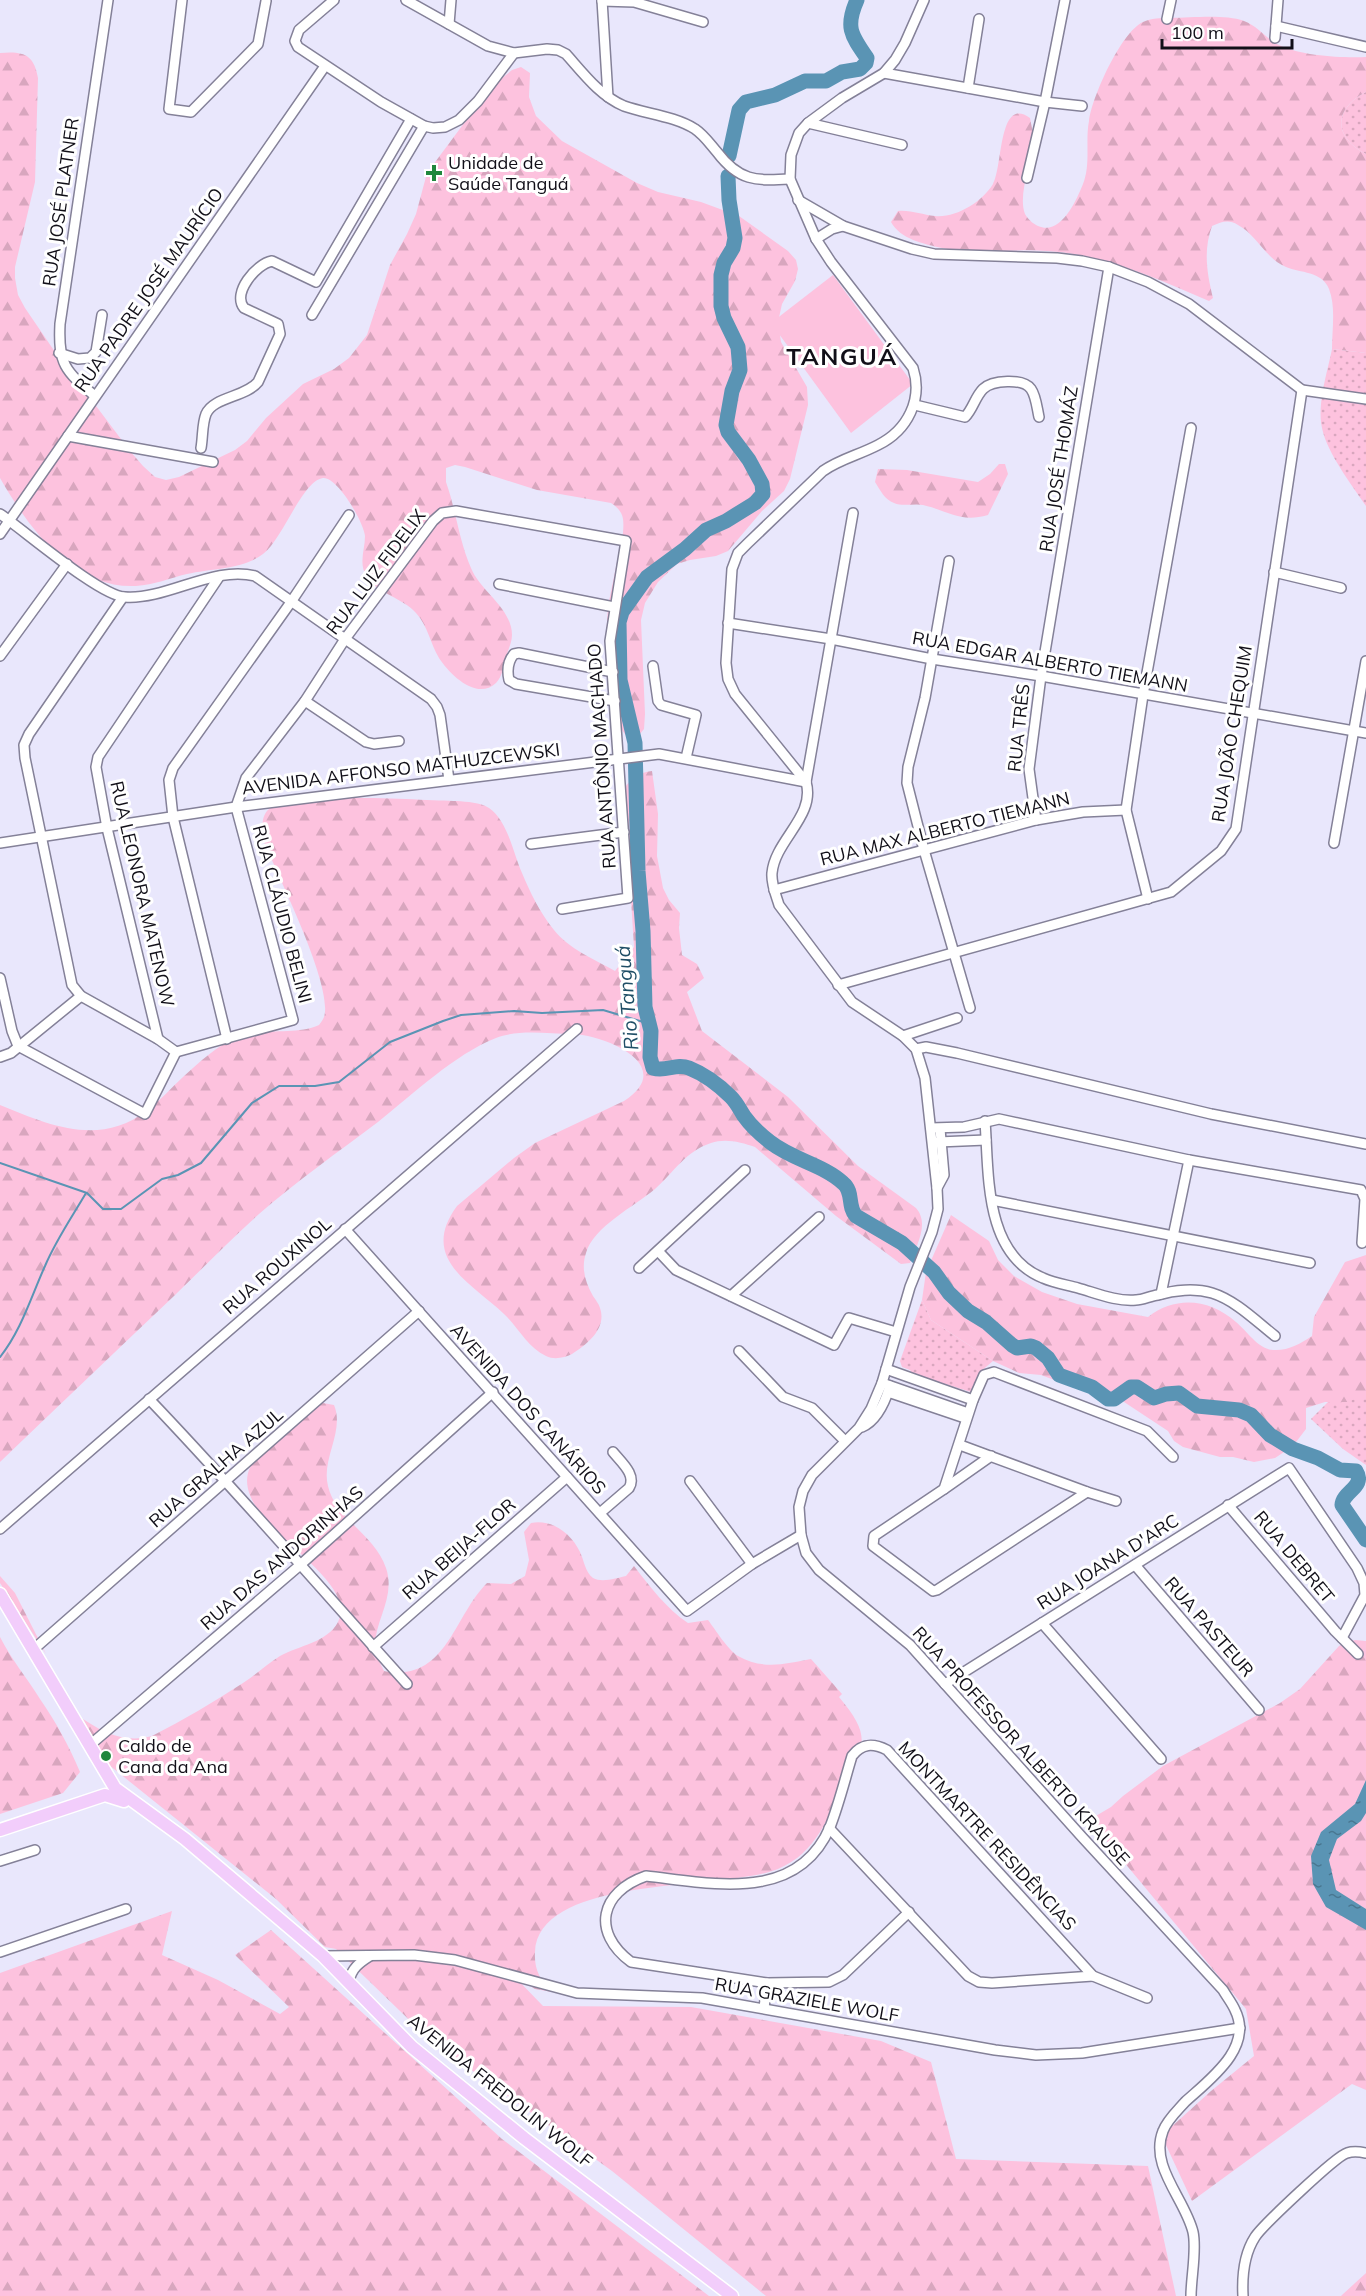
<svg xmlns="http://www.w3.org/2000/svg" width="1366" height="2296" viewBox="0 0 1366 2296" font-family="Mulish,sans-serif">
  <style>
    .grass { fill: url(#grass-dots) }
    .forest { fill: url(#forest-firs) }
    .garden { fill: #fdc2de }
    .water { fill: url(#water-ripples) }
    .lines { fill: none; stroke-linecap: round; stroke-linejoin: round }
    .stream { stroke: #5a94b4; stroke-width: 2 }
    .river { stroke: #5a94b4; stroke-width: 15 }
    .minor-casing { stroke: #848198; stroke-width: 12 }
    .major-casing { stroke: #fff; stroke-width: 15 }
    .minor { stroke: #fff; stroke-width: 9 }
    .major { stroke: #f2cdfb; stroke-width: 12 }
    .poi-dot { fill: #1f873d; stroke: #fff; stroke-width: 2 }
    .labels { text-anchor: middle; stroke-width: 6; stroke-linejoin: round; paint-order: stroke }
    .poi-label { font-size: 18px; fill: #110f18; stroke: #fff; text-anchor: start }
    .street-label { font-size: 18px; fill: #110f18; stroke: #fff }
    .water-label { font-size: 20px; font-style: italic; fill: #1f4e66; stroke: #fff }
    .district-label { font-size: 24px; font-weight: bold; letter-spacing: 1.5px; fill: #110f18; stroke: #fff }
  </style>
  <defs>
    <pattern id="grass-dots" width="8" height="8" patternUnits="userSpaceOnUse" patternTransform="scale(1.5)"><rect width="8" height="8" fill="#fdc2de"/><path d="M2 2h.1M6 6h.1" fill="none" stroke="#d8a6be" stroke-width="1.8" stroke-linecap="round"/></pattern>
    <pattern id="forest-firs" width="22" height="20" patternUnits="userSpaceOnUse" patternTransform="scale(1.5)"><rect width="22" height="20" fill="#fdc2de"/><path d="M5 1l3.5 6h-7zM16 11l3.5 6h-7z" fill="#d8a6be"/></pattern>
    <pattern id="water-ripples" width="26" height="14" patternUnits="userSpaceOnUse" patternTransform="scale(1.5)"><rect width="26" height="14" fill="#5a94b4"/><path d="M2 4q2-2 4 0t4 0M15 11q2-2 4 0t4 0" fill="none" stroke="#497791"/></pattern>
  </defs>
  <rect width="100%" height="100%" fill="#e9e7fc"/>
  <g class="grass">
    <path d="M1366 92V154C1333 137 1333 109 1366 92Z"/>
    <path d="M1332 349 1366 353V506C1352 485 1327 453 1322 428 1317 403 1327 374 1332 349Z"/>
    <path d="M922 1300 931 1320 993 1361 980 1372 971 1392 913 1374 910 1370 902 1367 900 1361Z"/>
    <path d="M1366 1374V1465L1343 1449 1311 1419 1338 1392Z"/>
  </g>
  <g class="forest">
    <path d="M1170 18C1192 18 1224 14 1244 21 1258 26 1266 39 1279 45 1302 56 1341 58 1366 57V92C1333 109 1333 137 1366 154V353L1332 349C1332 330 1336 307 1329 289 1322 271 1300 273 1286 267 1265 258 1257 235 1238 225 1228 219 1222 222 1212 226 1203 251 1207 273 1213 298L1209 301C1158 279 1103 254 1047 251 1012 248 976 256 942 248 924 244 900 239 891 222L898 211C912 210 922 215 935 216 956 218 982 202 993 184 1003 168 998 95 1030 118 1031 124 1033 131 1033 137 1034 159 1017 193 1025 214 1027 218 1033 224 1038 226 1061 236 1076 201 1083 184 1091 164 1085 141 1089 121 1092 97 1121 32 1143 22 1151 18 1161 18 1170 18Z"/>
    <path d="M0 53C23 51 34 54 38 78L35 182 15 267V278L18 295 25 308 53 349 130 451 143 466 155 477 166 480 179 477 235 450 247 441 266 418 303 384 334 369 349 358 367 335 390 265 407 234 416 214 427 173 482 99 501 79 512 70 521 67 530 73 529 97 536 116 562 141 637 183 658 192 701 202 739 216 788 251 796 260 798 269 795 281 782 304 778 322 781 342 807 387 808 405 790 479 784 491 762 511 728 551 716 556 690 560 677 564 658 582 645 603 641 620 645 714 644 729 635 740 627 737 622 730 609 668 606 639 608 606 623 533C624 518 624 512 611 503L537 490 465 467 455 465 446 468V482C456 510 459 541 471 568 480 591 512 608 512 635 512 642 508 650 506 657 504 666 502 677 496 683 477 701 450 675 439 658 430 643 428 626 416 613 403 598 378 594 367 577 358 564 365 550 365 536 364 523 338 477 323 478 302 481 283 539 263 554 241 570 212 568 187 574 170 578 154 585 136 586 72 589 29 528 0 478Z"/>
    <path d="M999 464H1005L1008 474 988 515C960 523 949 511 923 505 914 503 903 507 894 503 885 500 880 490 875 482L878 469 907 470 978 482 990 474Z"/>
    <path d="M652 771 658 814 657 856 663 888 669 900 680 913 679 928 682 955 697 964 704 978 687 992 702 1031 788 1097 858 1166 916 1208C930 1224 916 1246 910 1263L901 1264 836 1216 755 1147C741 1142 725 1138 711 1143 686 1151 674 1172 655 1189 635 1206 593 1227 586 1253 581 1268 585 1282 593 1296 595 1299 599 1304 600 1308 607 1328 588 1344 572 1354 564 1358 554 1360 546 1356 528 1348 518 1327 504 1314 473 1284 418 1259 457 1206L514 1158 535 1143 624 1101C678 1066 606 1035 572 1034 548 1034 519 1029 496 1038 455 1054 412 1095 378 1122 338 1152 297 1181 259 1214 230 1240 202 1269 174 1296 116 1351 58 1406 0 1462V1105C48 1125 100 1147 146 1111 160 1101 171 1088 183 1077 200 1062 217 1045 238 1037 264 1027 295 1036 319 1025 321 1022 323 1020 324 1017 334 986 276 873 263 839 263 829 260 817 269 809 288 790 425 801 457 801 467 802 480 802 489 808 508 821 513 853 522 873 530 892 540 913 554 930 569 949 594 959 615 971L634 947 624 789C632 777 638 773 652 771Z"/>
    <path d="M951 1215 989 1241 998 1260 1014 1276 1042 1292 1077 1304 1148 1317C1176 1295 1210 1299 1236 1322 1247 1331 1258 1349 1273 1350 1288 1351 1300 1344 1312 1336L1314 1317 1345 1262 1366 1255V1395L1347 1402H1325L1306 1408V1429L1293 1446 1275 1458 1254 1462 1233 1457H1220L1183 1447 1174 1441 1168 1431 1121 1400 1078 1389 1041 1375 1019 1373 993 1361 931 1320 922 1300 926 1272Z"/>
    <path d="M323 1403 334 1405C345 1431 321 1459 328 1486 335 1518 375 1535 386 1568 397 1600 370 1625 376 1654 378 1659 381 1665 384 1671 446 1683 453 1617 487 1583L511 1584 525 1576 529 1560 524 1532 531 1523C552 1519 571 1533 580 1552 584 1560 585 1572 593 1578 602 1583 617 1578 626 1576L634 1566C650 1587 667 1609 688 1623L708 1620C715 1629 728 1650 738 1656 762 1670 785 1664 811 1659L842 1694 839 1697C868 1732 868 1743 846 1782 827 1817 818 1852 778 1869 724 1891 539 1874 535 1952 534 1969 540 1981 552 1992L535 1989 513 1975 543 2006 691 2007 881 2041 931 2062 956 2159 1148 2166 1176 2296H766L612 2171 431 2041 336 1949 325 1947 276 1899 109 1765 83 1719C105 1734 126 1743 152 1736 183 1720 214 1702 243 1683 256 1675 267 1664 280 1656 298 1646 328 1642 338 1622 361 1576 235 1526 248 1473 251 1460 265 1451 274 1442 289 1428 304 1410 323 1403Z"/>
    <path d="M0 1576 15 1593 46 1654 0 1583Z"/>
    <path d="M0 1637C11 1659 27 1678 40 1699 56 1722 69 1746 80 1772L63 1793 0 1814Z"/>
    <path d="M1355 1640 1366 1641V2090L1352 2084 1192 2201 1165 2143 1169 2129 1211 2091 1254 2056 1246 2009 1089 1820 1111 1807 1123 1796 1163 1766 1280 1703 1300 1689 1339 1646Z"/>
    <path d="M172 1911 162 1955 218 1980 280 2014 289 2007 235 1955 271 1930 502 2139 709 2296H0V1973Z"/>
    <path d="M1366 2273V2296H1341L1342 2295Z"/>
  </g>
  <path class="garden" d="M833 275 913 384 851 433 771 323Z"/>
  <path class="water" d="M1366 1780V1813L1361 1821 1337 1839 1329 1860 1336 1890 1366 1909V1930L1326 1907 1313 1884 1311 1856 1321 1832 1355 1804Z"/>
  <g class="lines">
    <g class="stream">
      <path d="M0 1163 87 1193 103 1209H121L162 1179 178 1175 201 1163 252 1103 279 1086H315L339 1082 390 1042 443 1021 461 1015 514 1011 542 1013 603 1010 650 1024"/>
      <path d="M0 1357C21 1331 31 1297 45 1266 56 1240 72 1217 86 1193"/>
    </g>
    <g class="river">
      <path d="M729 156 739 110 746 102 775 95 805 81H826L842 72 860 69 866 63 867 58C851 35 845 27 857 0"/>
      <path d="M728 176 729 200 735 238 733 248 724 263 721 275V306L724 318 738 347 740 370 732 391 726 425 728 432 749 460 762 484 763 494 755 503 726 521 706 530 685 549 647 577 622 612 619 622 620 680 635 743 638 871 643 931 645 1007 651 1031 650 1057 653 1068C666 1072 676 1063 689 1068 704 1074 720 1086 731 1097 737 1103 740 1110 744 1116 751 1126 761 1135 770 1142 793 1160 824 1165 843 1183 854 1192 847 1206 856 1216L902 1243 934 1272 949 1293 968 1311 986 1322 1012 1345 1017 1348 1031 1346 1036 1348 1048 1358 1059 1375 1092 1387 1108 1399H1114L1131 1387H1137L1154 1398 1166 1394 1179 1393 1197 1406 1239 1410 1251 1415 1270 1435 1293 1449 1318 1458 1340 1470 1356 1471C1366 1487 1343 1491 1342 1505L1366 1540"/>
    </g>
    <defs>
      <g id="minor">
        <path d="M182 0 169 109 191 112 258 44 266 1"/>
        <path d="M334 0 299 30 295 41 298 47 381 102 424 126 433 128 445 127 459 120 478 101 514 53"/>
        <path d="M406 0 488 46 514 53 547 49 558 50 566 54C583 73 600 96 624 106 647 114 674 116 695 129 704 135 710 144 717 152 739 181 755 181 790 179"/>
        <path d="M602 0 608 97"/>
        <path d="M924 0 905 43 895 60 884 73 842 98 808 123 799 133 791 155 790 179 816 239 831 262 913 368C923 399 908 430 878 445 859 455 840 459 823 471L748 543 738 553 732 569 726 663 728 679 735 694 806 782C816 816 775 840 772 873 771 884 776 895 779 905L852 1002 903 1036 916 1049 925 1078 937 1188 938 1209 932 1232 910 1287 882 1383 871 1409 859 1428 812 1475 803 1491 799 1507 801 1535 806 1553 819 1570 910 1645 1082 1837 1223 1990C1227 1997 1232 2003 1235 2010 1254 2048 1209 2080 1185 2102 1177 2111 1167 2120 1163 2131 1149 2166 1185 2199 1193 2232 1197 2250 1191 2277 1191 2296"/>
        <path d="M602 1 634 2 703 22"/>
        <path d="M1167 19 1171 0"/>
        <path d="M449 24 451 0"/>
        <path d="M1276 26 1366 47"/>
        <path d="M1275 38 1278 0"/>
        <path d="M884 73 1045 102 1082 106"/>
        <path d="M968 88 979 19"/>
        <path d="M808 123 902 145"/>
        <path d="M1027 178 1045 102 1065 0"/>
        <path d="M798 200 843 226 912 249 934 254 1057 258 1082 261 1109 267 1148 282 1189 304 1302 390 1366 399"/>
        <path d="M816 239 832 229 843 226"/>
        <path d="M312 315 424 126"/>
        <path d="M59 353 78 359 90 358 96 352 102 315"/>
        <path d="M95 396C65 371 58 364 60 324L108 0"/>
        <path d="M915 405 965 417C973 409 975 397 983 389 992 380 1023 378 1031 389 1036 396 1037 408 1039 417"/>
        <path d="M68 436 213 462"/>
        <path d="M201 448C203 437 202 424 206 414 213 397 246 397 258 382L280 334 278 324 244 308C232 293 256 264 272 261L316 282 411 119"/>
        <path d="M0 514C25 531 100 596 125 597 167 600 214 565 255 576L431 699 437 707 440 715 449 780"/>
        <path d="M0 534 325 66"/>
        <path d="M949 561 925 698 908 767 907 783 924 850 970 1008"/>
        <path d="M1274 572 1341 588"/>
        <path d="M499 584 614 607"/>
        <path d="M123 597 29 734 24 745 25 758 72 985 81 996 158 1039 176 1052"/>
        <path d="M728 623 831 639 932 659 1041 676 1366 733"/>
        <path d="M0 656 67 564"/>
        <path d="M653 666 658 701 661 705 696 715 686 758"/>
        <path d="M613 672 519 653 514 654C508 661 507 671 509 680L516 684 615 701"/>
        <path d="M305 701 366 742 374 744 399 741"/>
        <path d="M806 782 853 513"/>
        <path d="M1036 820 1029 769 1041 676 1109 267"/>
        <path d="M0 843 236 807 659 754 806 782"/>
        <path d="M1334 843 1366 661"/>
        <path d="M531 844 624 832"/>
        <path d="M774 890 1036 820 1083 812 1126 810"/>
        <path d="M1148 899 1126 810 1143 695 1191 428"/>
        <path d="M0 978 12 1031 18 1046"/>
        <path d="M838 985 1171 892 1221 851 1236 829 1302 390"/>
        <path d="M903 1036 957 1018"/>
        <path d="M158 1039 107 828 96 767 98 757 219 577"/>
        <path d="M227 1039 173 817 169 780 173 768 291 602 349 515"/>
        <path d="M18 1046 145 1114 176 1052"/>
        <path d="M916 1049 926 1047 957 1053 1211 1114 1366 1144"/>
        <path d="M176 1052 293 1020 236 807 246 778 305 701 345 639 433 521 442 513 456 511 626 541 610 641 628 898 562 909"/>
        <path d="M0 1057 11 1053 81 996"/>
        <path d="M985 1121C989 1175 984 1254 1043 1278 1054 1283 1067 1285 1078 1288 1096 1293 1117 1302 1136 1300 1143 1300 1150 1296 1158 1295 1174 1290 1195 1288 1212 1293 1235 1300 1256 1321 1275 1336"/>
        <path d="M931 1128 964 1127 999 1119 1189 1160 1361 1190 1365 1199 1362 1243"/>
        <path d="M938 1142 986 1140"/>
        <path d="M937 1188 944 1175 940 1129"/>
        <path d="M992 1200 1310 1263"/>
        <path d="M345 1229 687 1611 752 1564 801 1535"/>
        <path d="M658 1251 676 1270 834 1345 849 1318 896 1332"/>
        <path d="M639 1268 745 1170"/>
        <path d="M1161 1294 1189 1160"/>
        <path d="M731 1296 819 1217"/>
        <path d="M739 1351 783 1397 812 1408 845 1441"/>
        <path d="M886 1369 973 1400"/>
        <path d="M882 1383 968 1413"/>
        <path d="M888 1392 962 1417"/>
        <path d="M149 1399C238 1492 321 1589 407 1684"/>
        <path d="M862 1427C877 1421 885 1402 890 1386"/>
        <path d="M960 1445 1087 1492 1116 1501"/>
        <path d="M690 1481 752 1564"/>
        <path d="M944 1489 991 1456"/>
        <path d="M1087 1492 937 1590 933 1591 873 1546 874 1536 944 1489 973 1400 984 1375 994 1372 1147 1431 1173 1457"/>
        <path d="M1228 1505 1335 1631 1358 1654"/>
        <path d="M600 1513 629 1488C637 1475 621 1462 613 1452"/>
        <path d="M0 1529 577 1029"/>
        <path d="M1135 1565 1259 1710"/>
        <path d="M1042 1623 1161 1759"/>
        <path d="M373 1647 567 1477"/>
        <path d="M34 1649 419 1311"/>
        <path d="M945 1684 1289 1468 1357 1568 1364 1583 1365 1595 1342 1638"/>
        <path d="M90 1745 299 1566 493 1392"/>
        <path d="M829 1828 968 1976 979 1982 992 1983 1093 1976"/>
        <path d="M0 1861 35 1850"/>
        <path d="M909 1912 843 1975 829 1982 767 1983 631 1962C591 1932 600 1892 646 1876 711 1883 797 1904 830 1827 839 1804 845 1779 852 1756 862 1743 873 1743 887 1750L1093 1976 1147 1998"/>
        <path d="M0 1952 126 1909"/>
        <path d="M323 1956 414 1955 455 1960 577 1993 702 1998 995 2050 1036 2055 1082 2053 1240 2028"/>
        <path d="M349 1981C352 1968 359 1963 370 1956"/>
        <path d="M764 2008 767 1983"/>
        <path d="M1243 2296C1242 2277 1244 2254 1255 2237 1262 2226 1336 2156 1347 2153 1353 2151 1361 2152 1366 2153"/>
      </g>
      <g id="major">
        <path d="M0 1594 115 1788 185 1839 323 1956 412 2047 524 2138 732 2296"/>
        <path d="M0 1830 105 1795 124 1801"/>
      </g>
    </defs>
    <use href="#minor" class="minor-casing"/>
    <use href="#major" class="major-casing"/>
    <use href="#minor" class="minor"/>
    <use href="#major" class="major"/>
  </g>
  <g class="poi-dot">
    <path d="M431 164h6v6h6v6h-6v6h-6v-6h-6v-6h6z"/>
    <circle cx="106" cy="1756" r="6"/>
  </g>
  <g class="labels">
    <g class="poi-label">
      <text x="448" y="169">Unidade de<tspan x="448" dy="21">Saúde Tanguá</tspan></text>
      <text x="118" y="1752">Caldo de<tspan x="118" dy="21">Cana da Ana</tspan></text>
    </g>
    <g class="street-label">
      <text transform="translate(61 202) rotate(-82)" y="6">RUA JOSÉ PLATNER</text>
      <text transform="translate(149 290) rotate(-55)" y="6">RUA PADRE JOSÉ MAURÍCIO</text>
      <text transform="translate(1059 469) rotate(-81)" y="6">RUA JOSÉ THOMÁZ</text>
      <text transform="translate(376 572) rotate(-53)" y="6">RUA LUIZ FIDELIX</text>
      <text transform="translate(1050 662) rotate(10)" y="6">RUA EDGAR ALBERTO TIEMANN</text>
      <text transform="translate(1019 728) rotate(-84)" y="6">RUA TRÊS</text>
      <text transform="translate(1232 734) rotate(-81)" y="6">RUA JOÃO CHEQUIM</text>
      <text transform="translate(602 756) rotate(-94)" y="6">RUA ANTÔNIO MACHADO</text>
      <text transform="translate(401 769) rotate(-7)" y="6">AVENIDA AFFONSO MATHUZCEWSKI</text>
      <text transform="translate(945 829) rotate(-14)" y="6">RUA MAX ALBERTO TIEMANN</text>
      <text transform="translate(142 894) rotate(77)" y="6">RUA LEONORA MATENOW</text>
      <text transform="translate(282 914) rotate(75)" y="6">RUA CLÁUDIO BELINI</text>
      <text transform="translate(277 1266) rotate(-41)" y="6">RUA ROUXINOL</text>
      <text transform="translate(528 1409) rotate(48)" y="6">AVENIDA DOS CANÁRIOS</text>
      <text transform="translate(216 1468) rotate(-41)" y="6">RUA GRALHA AZUL</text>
      <text transform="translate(459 1549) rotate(-41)" y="6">RUA BEIJA-FLOR</text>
      <text transform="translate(1294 1557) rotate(50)" y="6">RUA DEBRET</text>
      <text transform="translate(282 1558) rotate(-41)" y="6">RUA DAS ANDORINHAS</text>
      <text transform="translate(1108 1562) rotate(-32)" y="6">RUA JOANA D'ARC</text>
      <text transform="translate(1209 1627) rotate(49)" y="6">RUA PASTEUR</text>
      <text transform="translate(1021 1746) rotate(48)" y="6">RUA PROFESSOR ALBERTO KRAUSE</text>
      <text transform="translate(987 1836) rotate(47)" y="6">MONTMARTRE RESIDÊNCIAS</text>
      <text transform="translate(807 2000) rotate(10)" y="6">RUA GRAZIELE WOLF</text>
      <text transform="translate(500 2091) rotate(39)" y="6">AVENIDA FREDOLIN WOLF</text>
    </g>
    <g class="water-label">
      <text transform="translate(627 998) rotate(-95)" y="7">Rio Tanguá</text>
    </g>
    <g class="district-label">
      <text x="842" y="365">TANGUÁ</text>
    </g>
  </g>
  <path d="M1162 39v9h130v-9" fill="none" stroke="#110f18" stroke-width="3"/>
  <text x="1171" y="39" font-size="18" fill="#110f18" stroke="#ffffff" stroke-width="4.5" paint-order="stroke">100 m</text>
</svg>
